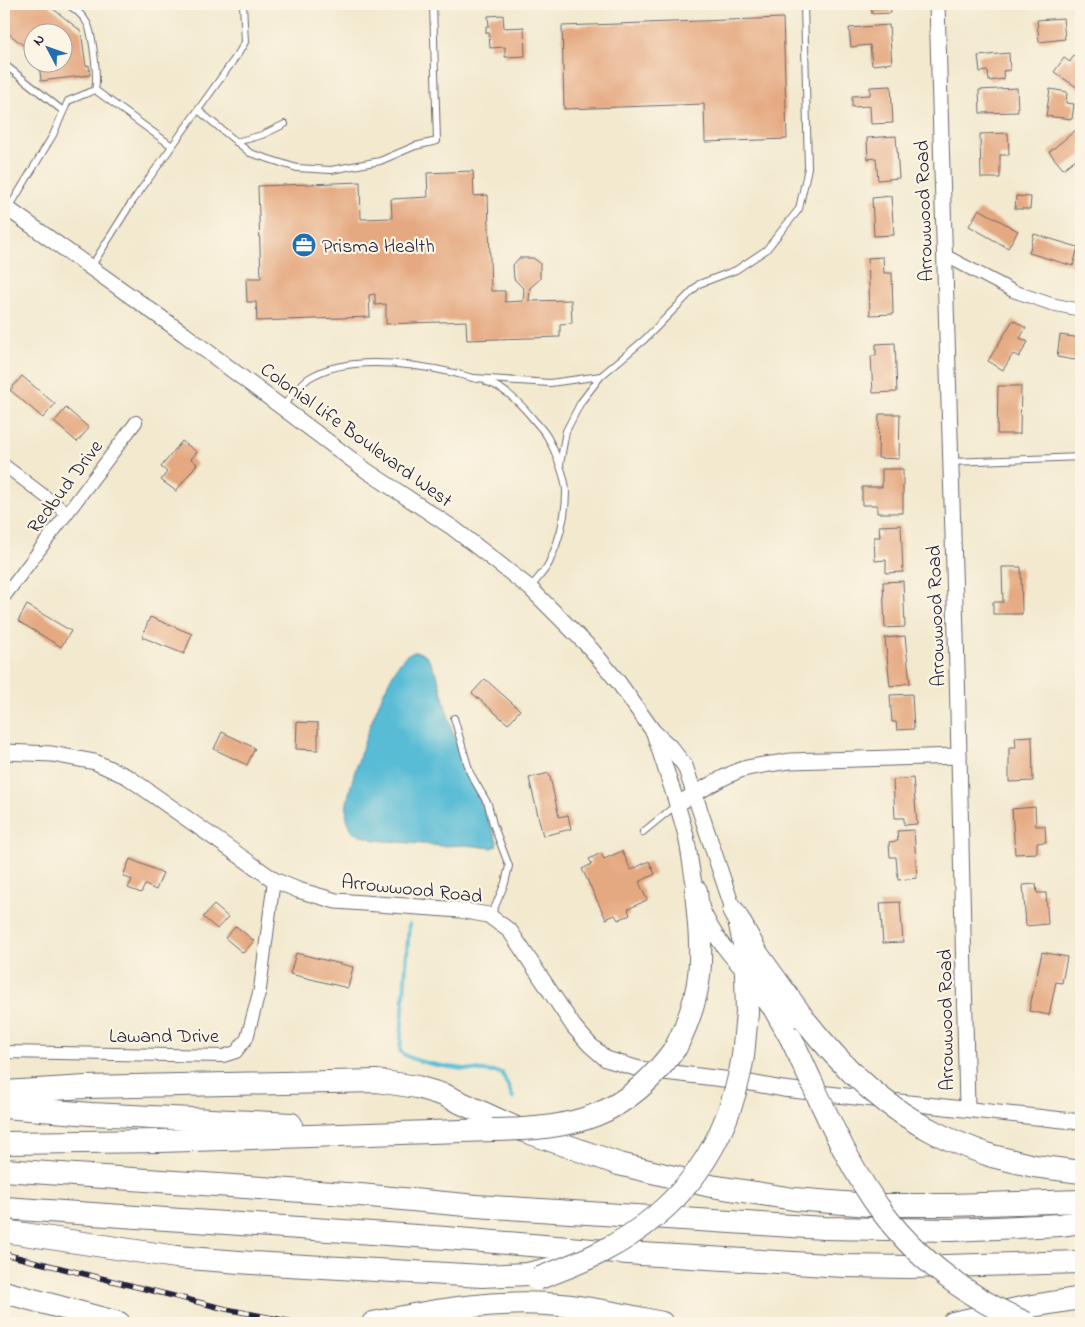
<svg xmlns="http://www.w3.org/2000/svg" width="1085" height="1327" viewBox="0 0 1085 1327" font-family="'Indie Flower',sans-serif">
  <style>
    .water { fill: #58bcd6; stroke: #3d6f88 }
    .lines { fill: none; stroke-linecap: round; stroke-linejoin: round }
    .stream { stroke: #58bcd6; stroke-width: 4 }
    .building { fill: #e5a981 }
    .service-casing { stroke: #6b686f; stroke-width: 8 }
    .minor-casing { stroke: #6b686f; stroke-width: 14 }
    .tertiary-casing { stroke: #6b686f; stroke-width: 17 }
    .motorway-casing { stroke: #6b686f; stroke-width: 24 }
    .service { stroke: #fff; stroke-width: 6 }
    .minor { stroke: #fff; stroke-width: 12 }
    .tertiary { stroke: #fff; stroke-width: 15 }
    .motorway { stroke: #fff; stroke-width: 22 }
    .rail-casing { stroke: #22223b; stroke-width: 5.5 }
    .rail { stroke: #fcf5e5; stroke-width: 4; stroke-dasharray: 11; stroke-linecap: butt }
    .motorway-bridge-casing { stroke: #6b686f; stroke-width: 24; stroke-linecap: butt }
    .motorway-bridge { stroke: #fff; stroke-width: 22 }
    .labels { text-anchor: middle; stroke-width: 4.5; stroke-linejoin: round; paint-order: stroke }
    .street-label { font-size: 20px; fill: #22223b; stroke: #fcf5e5 }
    .poi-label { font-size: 20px; fill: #22223b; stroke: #fcf5e5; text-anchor: start }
  </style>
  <rect width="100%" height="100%" fill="#fcf5e5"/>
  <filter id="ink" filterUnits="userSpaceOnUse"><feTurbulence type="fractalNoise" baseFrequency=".02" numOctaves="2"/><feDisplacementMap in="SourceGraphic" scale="10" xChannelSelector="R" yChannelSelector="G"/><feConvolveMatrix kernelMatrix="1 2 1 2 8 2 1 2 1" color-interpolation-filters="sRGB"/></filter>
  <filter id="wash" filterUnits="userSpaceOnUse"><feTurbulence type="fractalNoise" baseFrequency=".0096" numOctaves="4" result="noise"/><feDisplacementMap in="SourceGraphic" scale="20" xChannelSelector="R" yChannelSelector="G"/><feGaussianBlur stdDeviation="1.12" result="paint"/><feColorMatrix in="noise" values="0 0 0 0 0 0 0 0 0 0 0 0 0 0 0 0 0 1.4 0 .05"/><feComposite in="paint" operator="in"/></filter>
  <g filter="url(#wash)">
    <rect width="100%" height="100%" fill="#f2e9cf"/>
    <path class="water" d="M418 652 426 655 437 675 453 734 456 740 463 761 497 841 496 846 492 848 466 845 443 846 422 844 375 840 354 833C348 824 345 816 347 804 350 779 388 662 410 653 412 652 415 652 418 652Z"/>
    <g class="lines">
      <path class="stream" d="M409 924 400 1051C415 1067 479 1070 502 1073L513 1098"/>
    </g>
    <g id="blocks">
      <g class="building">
        <path d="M4 4H47L81 31 86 66 89 65 90 75 41 81 39 62H62V32H32V52L4 30Z"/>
        <path d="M871 4H890L891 13 872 14Z"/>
        <path d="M503 15 504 28 524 27 525 56 505 57V47L490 48 489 33H486V26H489L488 16Z"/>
        <path d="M783 18 787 139 705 142 704 104 564 109 562 26Z"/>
        <path d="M1063 18 1065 39 1039 42 1037 20Z"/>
        <path d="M889 25 892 63 872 65 870 45 851 47 849 28Z"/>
        <path d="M1009 53 1010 70 1003 71 1004 79 989 81 988 71 980 72 978 56Z"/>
        <path d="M1074 55 1081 60V90L1054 72 1064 58 1070 62Z"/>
        <path d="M891 86 893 123 871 124 870 106 852 107V96L870 95V87Z"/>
        <path d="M1017 88 1018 112 980 113 979 90Z"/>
        <path d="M1050 89 1067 92 1066 103 1074 104 1072 119 1046 116Z"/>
        <path d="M1076 130 1081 136V155L1063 169 1049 152Z"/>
        <path d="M1008 133 1009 155H1000V178H981L980 134Z"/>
        <path d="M896 136 899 178 878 180 876 158 868 159 867 138Z"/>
        <path d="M473 171 474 196 488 195 491 291H505V302L523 301 524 289 514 279 513 265 519 258H533L540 263V279L530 288 529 301 571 300 572 323 560 324V337L467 340 466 321 386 324V304L375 305V294L369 295 370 317 257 321 256 302H247L246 278H261L258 186 360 182 361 219 392 218 391 199 428 197 427 173Z"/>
        <path d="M891 196 894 235 874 236 872 198Z"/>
        <path d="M1016 196 1031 197 1030 209H1015Z"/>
        <path d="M979 209 1018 231 1008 248 969 226Z"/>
        <path d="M1034 234 1078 247 1073 266 1029 253Z"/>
        <path d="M883 257 884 273H892L893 314 870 315 868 258Z"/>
        <path d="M1013 320 1026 328 1020 338 1028 342 1019 357 1013 354 1003 370 988 361Z"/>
        <path d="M1060 335 1081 338V361L1057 357Z"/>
        <path d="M895 343 897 392 873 393 871 356H876V344Z"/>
        <path d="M22 376 55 404 43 418 10 390Z"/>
        <path d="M998 386H1021L1020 434H997Z"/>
        <path d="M66 408 89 428 77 442 54 422Z"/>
        <path d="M879 414H900L899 459 878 458Z"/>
        <path d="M182 441 197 452 191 459 197 464 176 491 161 480 167 472 161 467Z"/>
        <path d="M882 469H903V513H877V505H862V487H882Z"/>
        <path d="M4 507 10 512 4 520Z"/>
        <path d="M901 525 903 572 886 573V560L875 561 874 537H880L879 526Z"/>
        <path d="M1002 567H1021L1022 614H993V602H1003Z"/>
        <path d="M903 581 905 627 885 628 883 582Z"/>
        <path d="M27 605 71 631 61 647 18 621Z"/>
        <path d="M150 617 192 634 184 654 142 637Z"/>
        <path d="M905 636 910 683 890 686 885 638Z"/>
        <path d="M485 679 520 710 508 724 472 693Z"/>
        <path d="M912 694 914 729 897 730 896 722H892L890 695Z"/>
        <path d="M297 722 318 723V750L296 749Z"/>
        <path d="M222 732 255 748 247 765 214 749Z"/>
        <path d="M1032 736 1033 781 1009 782V747H1016L1015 737Z"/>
        <path d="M549 773 559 817 568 815 571 829 543 836 529 778Z"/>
        <path d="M913 778 917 824 904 825V818H895L893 780Z"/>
        <path d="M1035 807 1036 826H1045L1046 842 1037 843V853L1015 854 1012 809Z"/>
        <path d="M914 830 917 878 898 880 896 857H890L889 842 898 841 897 831Z"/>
        <path d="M622 851 631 870 649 861 655 874 639 882 647 900 628 909 630 915 618 920 615 915 606 919 582 869 592 864 589 859 601 853 604 859Z"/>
        <path d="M130 859 163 873 156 890 145 885 141 893 128 888 132 880 123 876Z"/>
        <path d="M1036 884 1037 893H1046L1048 924 1026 926 1023 885Z"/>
        <path d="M900 902 903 942 883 943 880 903Z"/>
        <path d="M214 905 228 917 217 929 203 917Z"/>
        <path d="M236 926 254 941 243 953 225 938Z"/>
        <path d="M1042 952 1067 957 1062 983 1056 982 1049 1015 1029 1011Z"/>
        <path d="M296 953 353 967 348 988 290 974Z"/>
      </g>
    </g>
  </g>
  <g filter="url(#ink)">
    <use href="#blocks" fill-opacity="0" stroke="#6b686f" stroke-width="1"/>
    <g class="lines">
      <defs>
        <g id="service">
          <path d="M4 64 63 111"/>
          <path d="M95 90 172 146"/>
          <path d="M198 110 250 153 297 168 331 170 380 161 415 146 437 141 433 4"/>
          <path d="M236 142 262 135 285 124"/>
          <path d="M9 208 53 135 68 101 95 90C98 78 93 34 87 23 83 15 75 9 67 4"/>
          <path d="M91 267 130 205 238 54 245 42 243 4"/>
          <path d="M473 378 550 383 601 376 645 339 699 284 736 270 766 250 799 209 808 168 804 4"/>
          <path d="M487 382C505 388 522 405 534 420 539 426 545 432 548 438 555 451 566 478 566 492 566 516 559 541 549 563 545 571 537 579 531 587"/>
          <path d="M283 406C291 397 299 385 309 378 351 351 432 366 477 379"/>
          <path d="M951 462 1081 457"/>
          <path d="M560 464 566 431 581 402 601 376"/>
          <path d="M454 718 470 773 488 804 493 824 509 866 505 883 491 916"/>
          <path d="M643 832 676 805"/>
        </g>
        <g id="minor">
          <path d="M944 255 1013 291 1051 304 1081 310"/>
          <path d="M4 465 67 513"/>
          <path d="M4 597 136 422"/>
          <path d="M4 1052 223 1056 236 1052 247 1038 260 989 274 880"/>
        </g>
        <g id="tertiary">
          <path d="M937 4 957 668 967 1108"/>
          <path d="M4 206 184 334 367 471 453 528 530 588 591 649 619 683 653 731 670 747 685 766 734 912 746 973"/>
          <path d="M654 733C664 765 676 798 685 832 690 852 691 873 696 892 705 925 724 949 746 973"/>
          <path d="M4 752 52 754 95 762 128 777 274 880 298 890 336 901 460 910 488 915 510 931 574 1027 590 1045 606 1059 639 1069 740 1081 783 1089 1081 1122"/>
          <path d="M677 804C698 793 720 777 743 769 758 765 774 764 790 761L959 756"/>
        </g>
        <g id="motorway">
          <path d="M734 912 758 955 804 1019"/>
          <path d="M746 973 774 1008 791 1038"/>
          <path d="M676 1047C706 988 702 955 696 891"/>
          <path d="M743 1056 747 1013 746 973"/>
          <path d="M4 1092 86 1087 377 1081 417 1087 444 1095 516 1128 619 1164 711 1186 794 1199 869 1205H950L1081 1201"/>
          <path d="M4 1107 91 1114 291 1124"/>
          <path d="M4 1143 160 1141 492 1130"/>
          <path d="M992 1156 1034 1166 1081 1172"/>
          <path d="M4 1170 360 1195 476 1206 824 1228 952 1230 1060 1225 1081 1222"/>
          <path d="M4 1208 446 1238 641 1254 844 1266 910 1267 1081 1262"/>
          <path d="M4 1231 176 1257 252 1263 482 1276 528 1274 557 1267"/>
          <path d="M4 1292 119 1323"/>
          <path d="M373 1323C435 1310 497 1299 561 1305 595 1308 629 1316 662 1323"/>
          <path d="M953 1323 1026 1307 1081 1298"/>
        </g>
      </defs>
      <use href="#service" class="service-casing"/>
      <use href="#minor" class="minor-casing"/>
      <use href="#tertiary" class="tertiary-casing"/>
      <use href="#motorway" class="motorway-casing"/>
      <use href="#service" class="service"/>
      <use href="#minor" class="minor"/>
      <use href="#tertiary" class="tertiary"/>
      <use href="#motorway" class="motorway"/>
      <defs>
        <path id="rail" d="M4 1254 226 1309 298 1323"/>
      </defs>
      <use href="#rail" class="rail-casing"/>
      <use href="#rail" class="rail"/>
      <defs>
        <g id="motorway-bridge">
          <path d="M804 1019C840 1065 883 1107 936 1133 954 1142 973 1149 992 1156"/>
          <path d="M791 1038C819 1096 844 1161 883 1213 920 1262 970 1298 1026 1323"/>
          <path d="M492 1130C574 1129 626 1118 676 1047"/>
          <path d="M537 1279C558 1271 580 1263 601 1252 681 1211 729 1145 743 1056"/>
        </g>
      </defs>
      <use href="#motorway-bridge" class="motorway-bridge-casing"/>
      <use href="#motorway-bridge" class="motorway-bridge"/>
    </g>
  </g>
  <defs>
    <symbol id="office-disc" viewBox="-11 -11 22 22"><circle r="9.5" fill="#1f6fb2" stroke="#fcf5e5"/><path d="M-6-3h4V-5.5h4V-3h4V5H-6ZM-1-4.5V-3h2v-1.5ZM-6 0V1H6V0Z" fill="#fff"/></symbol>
  </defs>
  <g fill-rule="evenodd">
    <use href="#office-disc" x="290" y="231" width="28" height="28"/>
  </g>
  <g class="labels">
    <g class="street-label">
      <text transform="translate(923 211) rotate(-92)" y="7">Arrowwood Road</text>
      <text transform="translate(357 434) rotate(36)" y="7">Colonial Life Boulevard West</text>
      <text transform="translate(64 486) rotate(-53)" y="7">Redbud Drive</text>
      <text transform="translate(935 616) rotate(-92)" y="7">Arrowwood Road</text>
      <text transform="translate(412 888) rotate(6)" y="7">Arrowwood Road</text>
      <text transform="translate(945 1020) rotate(-91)" y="7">Arrowwood Road</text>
      <text x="164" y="1042">Lawand Drive</text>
    </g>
    <g class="poi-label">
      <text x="322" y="252">Prisma Health</text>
    </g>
  </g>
  <rect width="1085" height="1327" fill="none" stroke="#fcf5e5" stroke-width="20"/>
  <g transform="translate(48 48) rotate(311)"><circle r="24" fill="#fcf5e5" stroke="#a5a1a1"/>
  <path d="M0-4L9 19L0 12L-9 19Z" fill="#1f6fb2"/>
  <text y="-8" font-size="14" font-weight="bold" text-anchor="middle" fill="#22223b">N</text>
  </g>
</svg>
